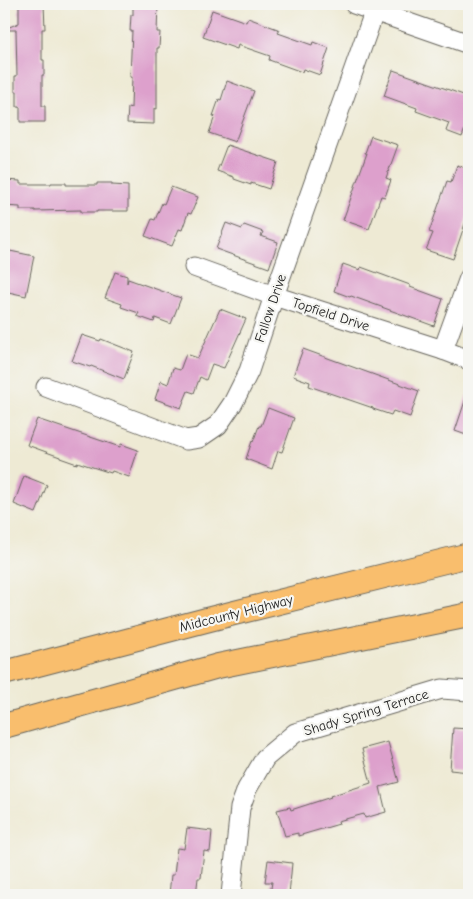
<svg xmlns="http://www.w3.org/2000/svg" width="473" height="899" viewBox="0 0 473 899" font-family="'Comic Neue',sans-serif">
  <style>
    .building { fill: #dda0cc }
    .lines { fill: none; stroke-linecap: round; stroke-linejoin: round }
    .minor-casing { stroke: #66645c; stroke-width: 21 }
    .major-casing { stroke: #66645c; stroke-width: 26 }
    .minor { stroke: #fff; stroke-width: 19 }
    .major { stroke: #f9be6d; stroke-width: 24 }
    .labels { text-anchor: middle; stroke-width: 4.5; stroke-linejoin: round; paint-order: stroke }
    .street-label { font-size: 14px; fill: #1c1c1c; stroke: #f6f6f2 }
  </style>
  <rect width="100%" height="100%" fill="#f6f6f2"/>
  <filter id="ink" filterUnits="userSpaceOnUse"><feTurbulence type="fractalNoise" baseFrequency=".02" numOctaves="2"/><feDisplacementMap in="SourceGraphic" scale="10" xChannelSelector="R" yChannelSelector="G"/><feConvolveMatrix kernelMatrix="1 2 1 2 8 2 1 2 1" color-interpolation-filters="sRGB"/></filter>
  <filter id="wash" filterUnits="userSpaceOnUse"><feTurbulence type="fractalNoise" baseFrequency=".0096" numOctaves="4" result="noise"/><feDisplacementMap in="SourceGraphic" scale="20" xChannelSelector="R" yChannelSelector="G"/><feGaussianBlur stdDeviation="1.12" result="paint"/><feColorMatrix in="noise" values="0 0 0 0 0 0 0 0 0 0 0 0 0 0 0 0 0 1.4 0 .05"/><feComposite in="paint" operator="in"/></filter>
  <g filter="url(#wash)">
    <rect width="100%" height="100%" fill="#eeead4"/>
    <g id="blocks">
      <g class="building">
        <path d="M19 4H44L45 29H42V60H44V75H42V106H45V122H20V107H17V91H15V76H17L16 30H7V28L19 23Z"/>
        <path d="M133 4H158L157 32H160L159 48H157V109L154 108V124L127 123 128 107 131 108 132 77H130L132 31H130L131 15H133Z"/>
        <path d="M212 10 246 22 248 18 280 30 278 33 312 45 313 42 329 48 320 75 303 69 302 72 269 60 270 56 238 45 237 49 203 37Z"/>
        <path d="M393 70 469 97V118L462 137 446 131 449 123 416 111 417 108 384 96Z"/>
        <path d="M227 81 254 91 235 142 209 133 215 116H213L219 99 221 100Z"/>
        <path d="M371 136 398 145 386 178 391 180 385 197 381 196 369 229 343 220 367 153H365Z"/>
        <path d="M227 145 278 162 269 189 251 183V185L234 179V177L217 171Z"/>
        <path d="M457 165 469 169V212L453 259 426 250 433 233 429 232 439 204 447 181 451 182Z"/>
        <path d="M5 180 20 181V184H51V183H66V185H97V183H112V185L128 186V211H97V212H81V210L35 211V210H20V207L4 206Z"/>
        <path d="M171 187 198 197 191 214 188 213 182 230 179 229 172 246 145 236 152 219 155 220 162 203 164 204Z"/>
        <path d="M226 223 242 229 244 225 263 232 261 236 278 242 269 268 216 249Z"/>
        <path d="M10 251 34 256 26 296 4 291V280Z"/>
        <path d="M343 264 360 270 361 267 410 285V287L443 299 434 326 351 296 350 297 334 291Z"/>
        <path d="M115 272 127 276V283L128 279 181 298 171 324 155 318 154 322 137 316 139 313 121 307 122 304 105 298Z"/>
        <path d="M220 309 246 319 224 368 212 364 206 380 200 377 194 393 188 391 181 408 155 399 161 381 168 384 173 368 180 370 186 354 198 358Z"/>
        <path d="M82 335 100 341 101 339 134 352 124 379 91 366 90 367 72 361Z"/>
        <path d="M303 349 419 391 410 417 393 411 391 415 373 409V408L309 386 310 382 293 376Z"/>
        <path d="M467 395 469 396V436L455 431Z"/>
        <path d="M268 408 294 418 282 452 278 451 272 469 246 459 252 441 253 442 259 426H261Z"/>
        <path d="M37 419 120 447 121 444 138 450 129 477 112 471 111 473 77 462V464L60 458V457L27 445Z"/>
        <path d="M24 476 47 485 36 513 14 504Z"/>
        <path d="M453 728 469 729V772L450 770Z"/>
        <path d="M388 742 399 782 380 787 386 812 365 818 364 814 338 821 339 824 298 836V833L285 836 277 810 290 807 291 810 331 797 330 796 371 783 362 749Z"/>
        <path d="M187 828 212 831 210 852 204 851 201 878H198L196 895H169L171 875H174L177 848 184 849Z"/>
        <path d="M268 860 292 863 289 895H270L272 882H265Z"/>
      </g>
    </g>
  </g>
  <g filter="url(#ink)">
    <use href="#blocks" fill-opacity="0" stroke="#66645c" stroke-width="1"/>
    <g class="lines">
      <defs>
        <g id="minor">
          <path d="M354 4 469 44"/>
          <path d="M194 267 274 296 443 350 469 360"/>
          <path d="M443 350 469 278"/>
          <path d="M46 387 186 440 199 438 218 425 233 403 249 371 274 296 377 4"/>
          <path d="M231 895 240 808 247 789 265 758 295 733 442 689 469 691"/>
        </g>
        <g id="major">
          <path d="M4 673 210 619 469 555"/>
          <path d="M4 726 218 666 469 615"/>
        </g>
      </defs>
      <use href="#minor" class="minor-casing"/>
      <use href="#major" class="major-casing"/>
      <use href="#minor" class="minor"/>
      <use href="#major" class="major"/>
    </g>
  </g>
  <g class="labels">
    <g class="street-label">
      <text transform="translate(270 308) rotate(-71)" y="5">Fallow Drive</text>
      <text transform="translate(331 314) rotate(18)" y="5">Topfield Drive</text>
      <text transform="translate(236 613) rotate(-14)" y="5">Midcounty Highway</text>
      <text transform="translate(366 712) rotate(-17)" y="5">Shady Spring Terrace</text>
    </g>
  </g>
  <rect width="473" height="899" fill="none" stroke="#f6f6f2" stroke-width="20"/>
</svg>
